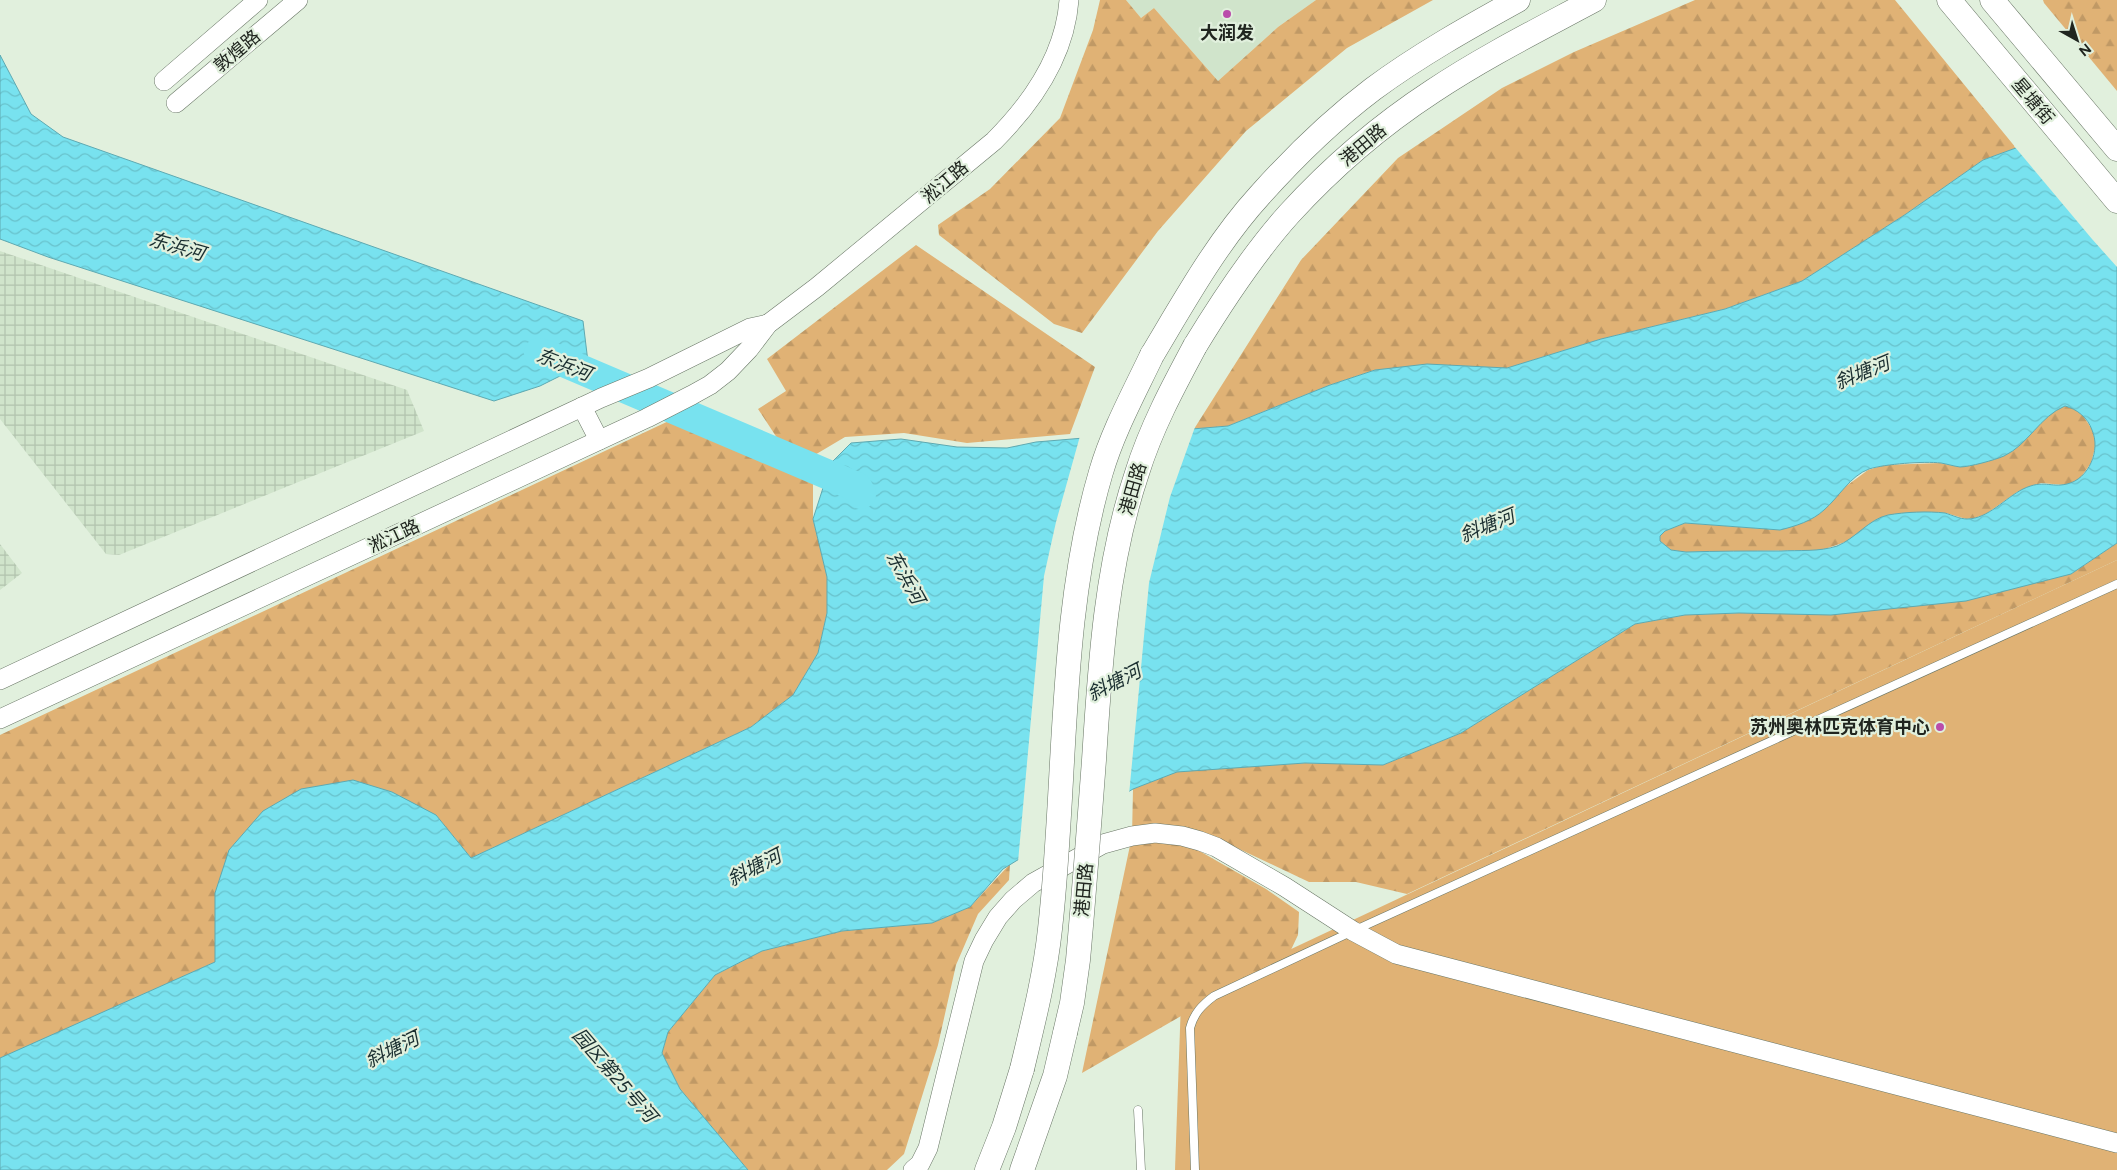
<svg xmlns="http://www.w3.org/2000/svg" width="2117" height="1170" viewBox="0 0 2117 1170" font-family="Figtree,'Noto Sans SC',sans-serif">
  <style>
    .built { fill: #d0e4cb }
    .industrial { fill: url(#industrial-grid) }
    .green { fill: #e0b275 }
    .forest { fill: url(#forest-firs) }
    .water { fill: url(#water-waves); stroke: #5ea9b1; fill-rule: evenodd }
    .pier { fill: #e1f0dd }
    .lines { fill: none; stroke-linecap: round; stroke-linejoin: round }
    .river { stroke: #78e2ef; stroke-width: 30 }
    .service-casing { stroke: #697666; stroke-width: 9 }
    .tertiary-casing { stroke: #697666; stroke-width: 20 }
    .primary-casing { stroke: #697666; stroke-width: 25 }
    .service { stroke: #fff; stroke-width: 8 }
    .tertiary { stroke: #fff; stroke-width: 19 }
    .primary { stroke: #fff; stroke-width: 24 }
    .primary-bridge-casing { stroke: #697666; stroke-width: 25; stroke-linecap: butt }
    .primary-bridge { stroke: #fff; stroke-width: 24 }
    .poi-dot { fill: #ba4cab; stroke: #e1f0dd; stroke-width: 2 }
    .labels { text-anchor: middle; stroke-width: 4.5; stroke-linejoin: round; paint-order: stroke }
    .poi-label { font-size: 18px; font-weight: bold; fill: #20251f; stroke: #e1f0dd }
    .street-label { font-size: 18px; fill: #20251f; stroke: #e1f0dd }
    .water-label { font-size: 19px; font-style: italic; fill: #1a2e30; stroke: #e1f0dd }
  </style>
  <defs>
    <pattern id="industrial-grid" width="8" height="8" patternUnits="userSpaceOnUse" patternTransform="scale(1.25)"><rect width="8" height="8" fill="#d0e4cb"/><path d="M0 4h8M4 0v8" fill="none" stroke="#b2c3ae"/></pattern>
    <pattern id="forest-firs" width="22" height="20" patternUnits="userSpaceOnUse" patternTransform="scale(1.25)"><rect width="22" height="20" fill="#e0b275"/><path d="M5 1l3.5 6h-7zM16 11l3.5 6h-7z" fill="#c09965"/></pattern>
    <pattern id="water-waves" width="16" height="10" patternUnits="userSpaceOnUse" patternTransform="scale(1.25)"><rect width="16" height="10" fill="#78e2ef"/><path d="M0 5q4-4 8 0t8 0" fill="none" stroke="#68c2cc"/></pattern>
  </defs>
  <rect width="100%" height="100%" fill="#e1f0dd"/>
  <path class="built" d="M1126 0H1316L1278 27 1218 81 1154 8 1141 18Z"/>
  <g class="industrial">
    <path d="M0 251 407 390 424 431 119 555 106 554 0 419Z"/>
    <path d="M0 544 22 573 0 590Z"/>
  </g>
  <path class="green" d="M2117 560V1170H1175L1181 1001Z"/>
  <g class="forest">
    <path d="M1100 0H1126L1141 18 1154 8 1218 81 1278 27 1316 0H1433L1347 48 1246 131 1158 231 1082 333 1054 324 939 235 938 225 990 189 1060 118 1093 30Z"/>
    <path d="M1695 0H1895L2016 148 1983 160 1906 214 1802 281 1725 309 1601 339 1507 368 1375 370 1330 385 1228 426 1194 429 1301 260 1398 158 1502 88 1574 52Z"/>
    <path d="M2043 0H2117V91L2044 3Z"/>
    <path d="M916 245 1095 367 1070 434 967 443 904 433 845 437 813 456 783 447 758 409 786 391 767 359Z"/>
    <path d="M2065 406 2075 409 2083 416 2092 429 2096 444 2091 463 2079 480 2065 485 2041 483 2017 492 1986 514 1975 518 1966 519 1946 513 1877 520 1848 541 1822 550 1686 552 1671 550 1660 541V536L1665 531 1685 523 1780 530 1811 519 1824 510 1845 487 1868 470 1884 465 1940 463 1960 467 2014 450 2054 410Z"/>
    <path d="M673 419 813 482V519L827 576V613L818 653 793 695 751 727 471 858 436 815 215 893V962L0 1060V735Z"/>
    <path d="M2117 543V560L1407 894 1356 882H1309L1235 847 1144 837 1189 845 1266 889 1299 912 1298 935 1289 954 1082 1073 1132 836 1133 789 1177 771 1305 763 1383 765 1461 733 1635 624 1685 615 1739 613 2071 574Z"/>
    <path d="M1010 864 1009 880 978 914 956 965 938 1045 904 1154 887 1170H748L680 1089 662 1053 668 1032 715 975 762 951 842 931 932 923 970 907Z"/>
  </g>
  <g class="water">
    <path d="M0 55 31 114 63 137 583 321 588 362 540 386 494 401 48 257 0 239Z"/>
    <path d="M2117 111V543L2071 574 1966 601 1831 615 1739 613 1685 615 1635 624 1461 733 1383 765 1305 763 1177 772 1133 789 1003 869 970 907 932 923 842 931 762 951 715 975 668 1032 662 1053 680 1089 748 1170H0V1058L215 962V893L229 850 263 811 301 789 353 780 392 792 436 815 471 858 751 727 793 695 818 653 827 613V577L813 519 831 463 851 443 901 439 957 447 1007 448 1036 442 1228 426 1330 385 1375 370 1427 364 1507 368 1601 339 1725 309 1802 281 1906 214 1983 160ZM2065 406C2077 409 2088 418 2092 430 2101 450 2089 479 2067 484 2050 488 2044 479 2023 489 2005 498 1988 519 1967 519 1960 519 1952 515 1945 513 1928 511 1905 512 1888 515 1869 519 1855 539 1837 546 1819 552 1799 550 1781 551 1749 551 1718 551 1686 552L1671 550 1660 541V536L1665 531 1685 523 1780 530C1796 526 1812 521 1824 510 1839 497 1850 476 1869 469 1885 464 1924 461 1941 463 1947 464 1953 466 1960 467 1969 467 1995 460 2004 456 2028 445 2040 416 2065 406Z"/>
  </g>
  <g class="pier">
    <path d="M2117 109V267L2092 239 2014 146Z"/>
    <path d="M1195 427 1170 497 1149 583 1129 795 1018 862 1044 576 1056 522 1080 436Z"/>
  </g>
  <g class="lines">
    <path class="river" d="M539 353 554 358 857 487 861 494"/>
    <defs>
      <g id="service">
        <path d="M1138 1110 1141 1170"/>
        <path d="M1195 1170 1190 1028C1194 1013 1202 1005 1214 996L1353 931 2117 584"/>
      </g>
      <g id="tertiary">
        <path d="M164 81 258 0"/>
        <path d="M176 103 298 0"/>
        <path d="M582 407 599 440"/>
        <path d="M0 680 601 398 649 378 750 328 768 324"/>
        <path d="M0 719 647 418 692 395 710 385 728 371 749 349 768 324 817 287 994 141C1032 103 1065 56 1069 0"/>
        <path d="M913 1170 920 1164 928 1148 974 961 984 940 998 917 1013 900 1033 883 1103 844 1132 836 1155 833 1182 836 1200 841 1216 847 1285 887 1353 931 1396 954 2117 1143"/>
      </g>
      <g id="primary">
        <path d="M1949 0 2117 201"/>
        <path d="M1992 0 2117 149"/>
        <path d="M1195 346C1223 300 1254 253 1289 214 1331 168 1381 125 1433 91 1484 57 1540 29 1594 0"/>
        <path d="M1152 355C1185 300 1217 242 1260 195 1294 157 1332 120 1373 89 1419 55 1469 27 1518 0"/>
        <path d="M987 1170 1004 1127 1022 1069"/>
        <path d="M1022 1170 1055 1076 1065 1033"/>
      </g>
    </defs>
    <use href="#service" class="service-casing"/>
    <use href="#tertiary" class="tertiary-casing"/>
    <use href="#primary" class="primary-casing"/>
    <use href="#service" class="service"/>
    <use href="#tertiary" class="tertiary"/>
    <use href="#primary" class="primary"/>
    <defs>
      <g id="primary-bridge">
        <path d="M1065 1033 1072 1003 1078 960C1084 894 1089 827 1094 760 1100 664 1106 565 1137 473 1151 428 1173 387 1195 346"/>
        <path d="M1022 1069C1033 1023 1045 976 1050 929 1067 779 1058 617 1101 472 1113 431 1134 393 1152 355"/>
      </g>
    </defs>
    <use href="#primary-bridge" class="primary-bridge-casing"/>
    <use href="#primary-bridge" class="primary-bridge"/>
  </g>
  <g class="poi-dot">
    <circle cx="1227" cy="14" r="5"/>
    <circle cx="1940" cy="727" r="5"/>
  </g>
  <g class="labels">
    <g class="poi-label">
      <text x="1227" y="39">大润发</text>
      <text x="1930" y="733" text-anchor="end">苏州奥林匹克体育中心</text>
    </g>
    <g class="street-label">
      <text transform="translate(237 51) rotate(-40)" y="6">敦煌路</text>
      <text transform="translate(2033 101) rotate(50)" y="6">星塘街</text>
      <text transform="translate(1363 145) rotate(-40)" y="6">港田路</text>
      <text transform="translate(945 182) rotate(-40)" y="6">淞江路</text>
      <text transform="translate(1133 489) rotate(-74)" y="6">港田路</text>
      <text transform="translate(394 536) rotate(-25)" y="6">淞江路</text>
      <text transform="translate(1084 890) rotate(-85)" y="6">港田路</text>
    </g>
    <g class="water-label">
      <text transform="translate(177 246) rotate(16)" y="7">东浜河</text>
      <text transform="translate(564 364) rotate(21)" y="7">东浜河</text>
      <text transform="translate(1862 372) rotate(-22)" y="7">斜塘河</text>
      <text transform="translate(1487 525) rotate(-22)" y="7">斜塘河</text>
      <text transform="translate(906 577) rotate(61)" y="7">东浜河</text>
      <text transform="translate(1114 682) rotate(-27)" y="7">斜塘河</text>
      <text transform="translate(754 867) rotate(-27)" y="7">斜塘河</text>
      <text transform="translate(392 1049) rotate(-26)" y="7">斜塘河</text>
      <text transform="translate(615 1075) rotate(49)" y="7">园区第25号河</text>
    </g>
  </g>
  <g transform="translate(2077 40) rotate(141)" stroke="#e1f0dd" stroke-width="4" paint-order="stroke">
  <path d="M0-4L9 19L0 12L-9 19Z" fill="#20251f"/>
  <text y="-8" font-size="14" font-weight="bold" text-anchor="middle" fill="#20251f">N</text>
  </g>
</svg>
